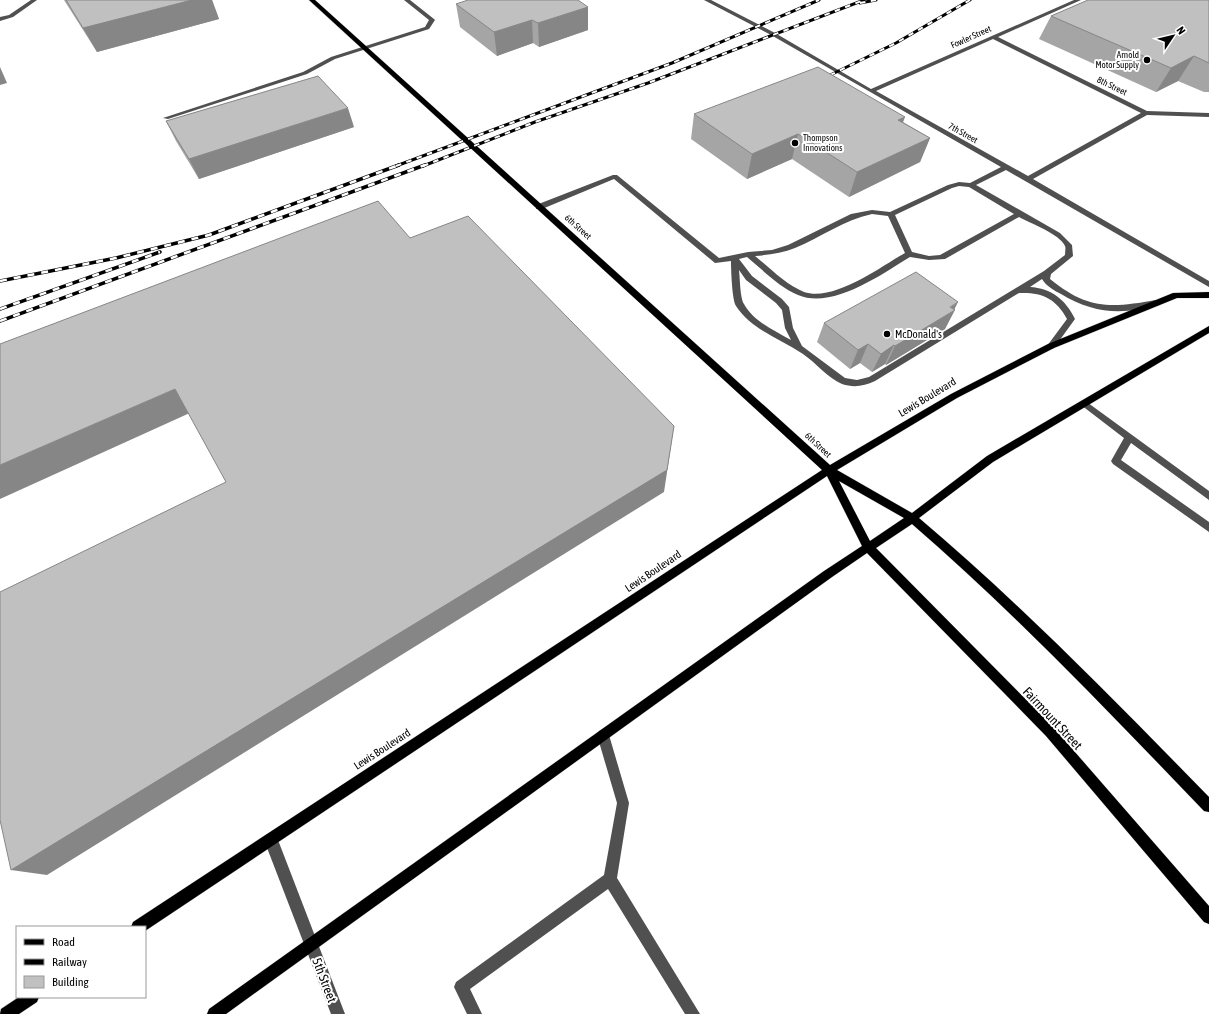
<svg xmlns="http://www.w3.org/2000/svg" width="1209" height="1014" viewBox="0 0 1209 1014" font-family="'Asap Condensed',sans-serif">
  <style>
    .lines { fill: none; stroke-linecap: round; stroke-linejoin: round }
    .major-casing { stroke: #dbdbdb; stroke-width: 1 }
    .minor { fill: #505050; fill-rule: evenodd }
    .major { fill: #000; fill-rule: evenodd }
    .rail-far1-casing { stroke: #000; stroke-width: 3 }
    .rail-casing { stroke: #000; stroke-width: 3.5 }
    .rail-far1 { stroke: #fff; stroke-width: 2; stroke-dasharray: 5.5; stroke-linecap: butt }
    .rail { stroke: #fff; stroke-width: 2.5; stroke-dasharray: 7; stroke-linecap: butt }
    .wall { fill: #a5a5a5 }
    .shaded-wall { fill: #868686 }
    .building { fill: #c0c0c0; stroke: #868686 }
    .poi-dot { fill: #000; stroke: #fff; stroke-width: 1.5 }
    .labels { text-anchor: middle; stroke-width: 4; stroke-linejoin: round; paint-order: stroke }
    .far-street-label { font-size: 9px; fill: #000; stroke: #fff }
    .far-poi-label { font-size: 9px; fill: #000; stroke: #fff; text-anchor: end }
    .poi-label { font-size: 11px; fill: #000; stroke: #fff; text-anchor: start }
    .street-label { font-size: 11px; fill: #000; stroke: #fff }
    .near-street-label { font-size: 13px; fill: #000; stroke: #fff }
  </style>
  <rect width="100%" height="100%" fill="#fff"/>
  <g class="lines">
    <defs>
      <g id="major">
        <path d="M309 0H315L830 465 951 394 1048 344 1173 293 1209 292V298H1177L1054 348 957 398 837 470 912 513 987 456 1209 326V333L993 462 919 518C1022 605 1115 701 1209 797V812L1204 811C1109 712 1015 613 912 524L876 548 1054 728 1209 906V924L1204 922 1046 736 867 553 832 577 226 1014H207L209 1009 824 571 862 546 827 476 145 931V927H131L133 922 822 470ZM839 481 904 518 870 541Z"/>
        <path d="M19 997H39L37 1002 19 1014H0L1 1009Z"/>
      </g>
    </defs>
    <use href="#major" class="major-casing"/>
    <g class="minor">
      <path d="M31 0H37L13 17 0 21V17L9 15Z"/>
      <path d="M404 0H410L434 19 435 20 429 29 335 59 307 74 168 119 163 118 303 72 331 57 425 27 429 20Z"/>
      <path d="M704 0H711L775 33 871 89 1074 0H1081L998 37 1147 111 1209 113V117L1147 115 1033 179 1209 281V287L1006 170 976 185 1060 233 1072 245 1073 256 1051 274 1050 279C1088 310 1111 308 1156 300L1160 303 1159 305C1122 315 1094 314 1061 294 1055 291 1046 286 1042 279L1030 287C1051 288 1066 300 1075 319L1054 348 1051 349 1047 346 1067 319C1056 298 1041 292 1019 293L875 381C864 386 854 388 842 384 829 379 815 362 803 354 780 339 752 330 736 306 732 300 731 269 731 261L715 263 614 179 542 209H536V205L613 175H617L719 258 748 252 772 250 788 245 851 214 872 210 890 212 948 185 959 182 970 183 1001 167 771 35ZM993 39 1141 113 1028 176 876 91ZM959 186 969 187 1014 214 940 255 929 256 912 252 895 215 952 188ZM872 214 888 216 905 253C880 267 834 302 804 292 786 285 770 268 755 256 768 255 783 253 795 248 821 237 844 220 872 214ZM1019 217C1030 223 1060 234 1065 246 1066 248 1065 252 1065 255L1044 271 869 377 857 380 845 378 802 346 793 328 789 307 782 299 752 276 739 259 747 257C763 270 779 287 798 295 832 310 882 274 910 257L929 260 945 259ZM739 270 746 280 776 303 782 310 785 328 791 340C775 331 753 321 744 304 740 298 740 278 739 270Z"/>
      <path d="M1084 400 1209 491V500L1131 443 1121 460 1209 522V532L1113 464 1111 461 1124 438 1081 405 1079 403Z"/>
      <path d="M603 729 607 731 609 735 629 803 617 878 700 1014H685L608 889 470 989 482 1014H467L454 987 456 982 604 875 617 803 597 735 599 731Z"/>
      <path d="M271 833 276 835 278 840 345 1014H331L264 840 266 835Z"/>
    </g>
    <use href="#major" class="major"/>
    <defs>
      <g id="rail-far1">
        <path d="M860 3 876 0"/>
        <path d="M820 80 896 43 970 0"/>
        <path d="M396 166 672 63 819 0"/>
        <path d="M423 166 535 122 648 83 864 0"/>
      </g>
      <g id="rail">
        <path d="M0 281 116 258 209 235 399 165"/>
        <path d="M0 309 160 252"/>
        <path d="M0 321 425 165"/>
      </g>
    </defs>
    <use href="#rail-far1" class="rail-far1-casing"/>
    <use href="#rail" class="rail-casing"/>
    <use href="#rail-far1" class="rail-far1"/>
    <use href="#rail" class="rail"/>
  </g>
  <g class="wall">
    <path d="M64 0H212L219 19 97 52Z"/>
    <path d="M1209 0V92H1204L1178 81 1156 92 1039 39 1051 16Z"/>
    <path d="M456 4 588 7V30L539 47 533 43 497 56 460 27Z"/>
    <path d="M694 114 903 122 930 138 920 162 849 197 792 159 747 179 691 139Z"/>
    <path d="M166 121 354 127 199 179 176 141Z"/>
    <path d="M954 310 945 329 886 365 885 364 872 372 860 363 850 369 817 342 824 323Z"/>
  </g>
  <g class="shaded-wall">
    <path d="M192 0H212L219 19 97 52 83 28Z"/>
    <path d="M588 7V30L539 47 538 23Z"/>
    <path d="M532 20 533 43 497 56 494 32Z"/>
    <path d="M1194 56 1178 81 1156 92 1171 68Z"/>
    <path d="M0 67 7 83 0 85Z"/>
    <path d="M348 108 354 127 199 179 189 159Z"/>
    <path d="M905 117 896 141 898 120Z"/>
    <path d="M798 134 792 159 747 179 752 154Z"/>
    <path d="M930 138 920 162 849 197 857 172Z"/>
    <path d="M958 302 953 312 955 310 945 329 886 365 895 346Z"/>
    <path d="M868 344 860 363 850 369 858 350Z"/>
    <path d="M894 345 885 364 872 372 881 354Z"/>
    <path d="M175 389 192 412 0 499V465Z"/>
    <path d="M674 426 664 492 47 875 11 870Z"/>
  </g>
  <g class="building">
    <path d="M66 0H192L83 28Z"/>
    <path d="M468 0H578L588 7 538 23 532 20 494 32 456 4Z"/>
    <path d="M1088 0H1209V63L1194 56 1171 68 1051 16Z"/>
    <path d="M818 67 905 117 898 120 930 138 857 172 798 134 752 154 694 114Z"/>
    <path d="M318 76 348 108 189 159 166 121Z"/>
    <path d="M378 201 410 238 468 216 674 426 667 470 11 870 0 820V592L226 482 175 389 0 465V344Z"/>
    <path d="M916 272 958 302 950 307 955 310 895 346 894 345 881 354 868 344 858 350 824 323Z"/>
  </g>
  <g class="poi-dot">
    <circle cx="1147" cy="60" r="4"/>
    <circle cx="795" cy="143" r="4"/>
    <circle cx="887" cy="334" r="4"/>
  </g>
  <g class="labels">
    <g class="far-street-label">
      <text transform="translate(971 37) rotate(-24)" y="3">Fowler Street</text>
      <text transform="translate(1112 86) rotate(26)" y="3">8th Street</text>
      <text transform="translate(963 133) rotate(29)" y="3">7th Street</text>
      <text transform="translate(578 227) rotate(42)" y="3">6th Street</text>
      <text transform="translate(818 445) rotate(43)" y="3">6th Street</text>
    </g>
    <g class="far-poi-label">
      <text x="1139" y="58">Arnold<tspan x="1139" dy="10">Motor Supply</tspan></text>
      <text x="803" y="141" text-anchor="start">Thompson<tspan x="803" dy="10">Innovations</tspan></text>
    </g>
    <g class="poi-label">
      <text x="895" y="338">McDonald's</text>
    </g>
    <g class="street-label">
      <text transform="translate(927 397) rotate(-31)" y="4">Lewis Boulevard</text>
      <text transform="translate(653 571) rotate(-34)" y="4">Lewis Boulevard</text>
      <text transform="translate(382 749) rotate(-33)" y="4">Lewis Boulevard</text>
    </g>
    <g class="near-street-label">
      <text transform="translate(1053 718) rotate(47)" y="5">Fairmount Street</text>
      <text transform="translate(325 980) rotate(69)" y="5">5th Street</text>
    </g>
  </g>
  <rect x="16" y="926" width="130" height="72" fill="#ffffff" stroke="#999999"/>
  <rect x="24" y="939" width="20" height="6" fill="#000000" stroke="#999999"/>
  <text x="52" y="946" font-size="12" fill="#000000">Road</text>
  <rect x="24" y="959" width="20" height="6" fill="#000000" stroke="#999999"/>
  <text x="52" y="966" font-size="12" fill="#000000">Railway</text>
  <rect x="24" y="976" width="20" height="12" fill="#c0c0c0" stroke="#999999"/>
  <text x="52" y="986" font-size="12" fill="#000000">Building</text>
  <g transform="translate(1173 36) rotate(55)" stroke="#ffffff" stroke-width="3" paint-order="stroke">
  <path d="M0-3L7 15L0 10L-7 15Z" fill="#000000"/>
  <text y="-6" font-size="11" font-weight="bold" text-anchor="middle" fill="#000000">N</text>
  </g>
</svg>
